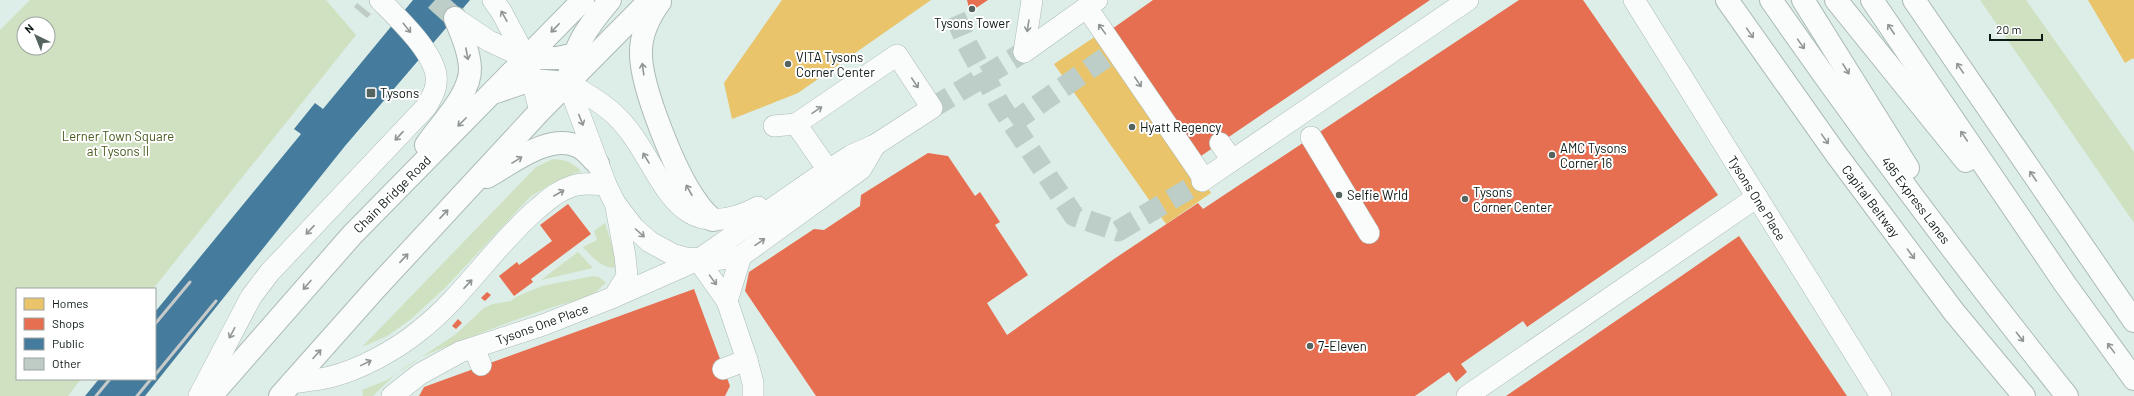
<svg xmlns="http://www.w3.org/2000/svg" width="2134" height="396" viewBox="0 0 2134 396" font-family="Barlow,sans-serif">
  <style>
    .green { fill: #cfe1c1; fill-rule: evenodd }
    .homes { fill: #e9c46a }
    .shops { fill: #e76f51 }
    .public { fill: #457b9d }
    .building { fill: #bfccc5 }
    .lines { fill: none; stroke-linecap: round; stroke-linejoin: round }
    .minor-tunnel { stroke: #bdcec8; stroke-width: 21; stroke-dasharray: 21 10; stroke-linecap: butt }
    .minor-casing { stroke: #acbab5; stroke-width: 22 }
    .major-casing { stroke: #acbab5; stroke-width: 24 }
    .highway-casing { stroke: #acbab5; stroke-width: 24 }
    .minor { stroke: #fafcfb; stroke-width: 21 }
    .major { stroke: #fafcfb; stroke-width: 22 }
    .highway { stroke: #fafcfb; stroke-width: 22 }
    .rail { stroke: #c6cbc9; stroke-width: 3 }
    .oneway { stroke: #8f9694 }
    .poi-dot { fill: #55645e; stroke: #fff; stroke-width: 1.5 }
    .labels { text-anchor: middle; stroke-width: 4; stroke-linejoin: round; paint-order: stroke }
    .poi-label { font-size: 13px; fill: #0d1a15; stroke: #fff; text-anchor: start }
    .park-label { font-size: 13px; fill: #4a5b1e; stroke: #fff }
    .street-label { font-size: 13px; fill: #0d1a15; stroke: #fff }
  </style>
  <rect width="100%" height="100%" fill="#dceee7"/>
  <g class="green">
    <path d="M30 0H326L356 35 153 289H17V379H81L68 396H0V30ZM24 24H48V48H24Z"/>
    <path d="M1980 0H2026L2134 152V223Z"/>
    <path d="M553 159C565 160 573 162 581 171L556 181 530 197 445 288 411 319 387 336 362 347 536 167Z"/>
    <path d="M605 223 617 261 615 268C600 267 593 258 583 247L597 240 594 231Z"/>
    <path d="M578 252 593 268 541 280Z"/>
    <path d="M593 276 599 277 606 283 593 294 577 301C567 299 436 349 420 358 402 367 387 382 373 396H363L362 390 387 380 456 334 484 308 493 304 511 301 516 297 542 286Z"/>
  </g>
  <g class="homes">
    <path d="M782 0H931L798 93 732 119 724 83Z"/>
    <path d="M2088 0H2134V60L2133 58 2125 63Z"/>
    <path d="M1102 32 1211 193 1166 224 1054 64Z"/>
  </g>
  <g class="shops">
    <path d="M967 0H988L970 12Z"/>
    <path d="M1153 0H1430L1198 158 1112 29Z"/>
    <path d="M1519 0H1583L1718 195 1527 327 1523 321 1461 364 1467 372 1456 382 1449 372 1415 396H816L745 291 749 272 814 229 824 230 860 206 861 195 928 153 948 156 975 196 980 192 1000 222 995 225 1028 275 987 303 1007 335 1114 259 1198 203 1203 209Z"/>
    <path d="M568 204 591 234 531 279 533 282 514 296 499 276 517 262 519 265 552 241 540 225Z"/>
    <path d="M1739 236 1847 396H1506L1677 279Z"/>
    <path d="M694 289 730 386 725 396H419L424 387Z"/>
    <path d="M487 292 491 295 485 301 481 298Z"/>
    <path d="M458 319 462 323 456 329 452 326Z"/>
  </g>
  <path class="public" d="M413 0H470L345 146 145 396H85L99 379H155V312L301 134 294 129 315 103 323 109Z"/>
  <path class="building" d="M357 3 371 14 367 18 354 7Z"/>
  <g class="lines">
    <g class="minor-tunnel">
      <path d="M435 0 455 18"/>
      <path d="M955 16 967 44 1000 105 1074 216 1118 231 1202 181"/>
      <path d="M932 108 1024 52"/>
      <path d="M1012 123 1115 51"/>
    </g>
    <defs>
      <g id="minor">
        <path d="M493 0 501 11 526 58 540 111"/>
        <path d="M1634 0 1881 396"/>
        <path d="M1087 8 1204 179"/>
        <path d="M455 18 489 41 526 58"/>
        <path d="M1024 52 1097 0"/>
        <path d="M1024 52 1032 0"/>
        <path d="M568 83 606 185 615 203 634 228 650 242 672 254 686 258 716 260 741 256 861 169 875 145"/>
        <path d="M568 83C584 92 601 102 614 114 663 158 667 254 758 207"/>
        <path d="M774 126 796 124"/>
        <path d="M1311 137 1369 233"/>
        <path d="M1220 143 1232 160"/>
        <path d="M1202 181 1468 0"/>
        <path d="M698 260 727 301 747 360 753 383V396"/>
        <path d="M614 297 627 276 625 256 616 207"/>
        <path d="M727 301 741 256"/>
        <path d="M474 348 481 365"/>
        <path d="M723 369 747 360"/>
        <path d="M291 383C304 381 318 380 330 377 359 370 396 350 419 331 464 296 494 246 537 209 547 201 557 191 570 187 581 182 594 184 606 185"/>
        <path d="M199 396 251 297 270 272 426 107C432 97 438 87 436 75 432 50 398 18 380 0"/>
        <path d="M392 396 420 374 460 352 543 325 614 297 698 260 816 178 852 155 875 145 932 108 897 55 796 124 828 170"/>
        <path d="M1467 396 1757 197"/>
      </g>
      <g id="major">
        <path d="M660 2C649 17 641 33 641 52 640 86 676 174 697 202 701 209 707 214 713 220"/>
        <path d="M526 58H558L584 52"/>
        <path d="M568 83C572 48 587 27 610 0"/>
        <path d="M496 92 531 80 568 83"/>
        <path d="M426 145C440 124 471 94 470 68 469 50 461 33 455 18"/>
        <path d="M487 177C511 164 549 133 577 146 585 149 592 159 598 164"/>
        <path d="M211 396 352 235 583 0"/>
        <path d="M280 396 376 288 540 111 650 0"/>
      </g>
      <g id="highway">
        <path d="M1727 0 1836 154 1954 312 2024 396"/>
        <path d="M1771 0C1865 135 1964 267 2067 396"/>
        <path d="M1803 0 1908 168"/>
        <path d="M1836 0 1966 161"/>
        <path d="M1872 0 2065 284 2134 379"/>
        <path d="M1914 0 2134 321"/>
      </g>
    </defs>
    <use href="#minor" class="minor-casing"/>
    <use href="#major" class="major-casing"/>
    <use href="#highway" class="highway-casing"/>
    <use href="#minor" class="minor"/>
    <use href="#major" class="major"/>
    <use href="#highway" class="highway"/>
    <g class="rail">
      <path d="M155 324 190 282"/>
      <path d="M155 375 216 301"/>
      <path d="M96 396 110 379"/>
      <path d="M137 396 151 379"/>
    </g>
  </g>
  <defs><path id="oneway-shaft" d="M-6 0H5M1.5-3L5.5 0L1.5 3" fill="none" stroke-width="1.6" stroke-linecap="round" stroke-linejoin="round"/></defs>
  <g class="oneway">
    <use href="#oneway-shaft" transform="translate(504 16) rotate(-119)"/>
    <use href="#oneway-shaft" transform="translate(1028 26) rotate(99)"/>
    <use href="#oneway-shaft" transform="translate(407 28) rotate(51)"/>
    <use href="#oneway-shaft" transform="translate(555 28) rotate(134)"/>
    <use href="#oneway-shaft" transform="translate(1102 29) rotate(-126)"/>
    <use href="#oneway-shaft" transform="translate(1891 29) rotate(-124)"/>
    <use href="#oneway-shaft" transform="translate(1750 33) rotate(55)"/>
    <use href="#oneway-shaft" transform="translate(1801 44) rotate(55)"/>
    <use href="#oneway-shaft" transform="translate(467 54) rotate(79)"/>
    <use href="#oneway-shaft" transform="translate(1960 68) rotate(-124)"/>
    <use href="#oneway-shaft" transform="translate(643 69) rotate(-98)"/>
    <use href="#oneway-shaft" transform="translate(1846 69) rotate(58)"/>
    <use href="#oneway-shaft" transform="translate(1138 82) rotate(56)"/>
    <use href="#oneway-shaft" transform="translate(915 83) rotate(56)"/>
    <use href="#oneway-shaft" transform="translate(817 110) rotate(-34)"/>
    <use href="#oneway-shaft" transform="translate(581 120) rotate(68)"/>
    <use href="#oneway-shaft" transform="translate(462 122) rotate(135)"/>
    <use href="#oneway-shaft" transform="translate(399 136) rotate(133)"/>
    <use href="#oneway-shaft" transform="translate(1964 136) rotate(-124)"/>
    <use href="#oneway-shaft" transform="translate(1825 139) rotate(55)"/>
    <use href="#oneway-shaft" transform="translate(646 158) rotate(-121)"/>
    <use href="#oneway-shaft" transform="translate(517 160) rotate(-32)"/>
    <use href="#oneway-shaft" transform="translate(2033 176) rotate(-124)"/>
    <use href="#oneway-shaft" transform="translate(689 190) rotate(-119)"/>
    <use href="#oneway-shaft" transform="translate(559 193) rotate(-30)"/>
    <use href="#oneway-shaft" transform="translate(444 214) rotate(-47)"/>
    <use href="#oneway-shaft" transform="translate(310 230) rotate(133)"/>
    <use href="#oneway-shaft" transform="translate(640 233) rotate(42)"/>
    <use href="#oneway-shaft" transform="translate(760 242) rotate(-35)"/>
    <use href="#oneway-shaft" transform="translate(1911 254) rotate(53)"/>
    <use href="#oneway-shaft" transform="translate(404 258) rotate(-47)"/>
    <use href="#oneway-shaft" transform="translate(713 280) rotate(54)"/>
    <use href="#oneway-shaft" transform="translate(468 284) rotate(-47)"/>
    <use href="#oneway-shaft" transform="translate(307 285) rotate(131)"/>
    <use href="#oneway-shaft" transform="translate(232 333) rotate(118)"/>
    <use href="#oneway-shaft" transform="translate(2020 337) rotate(52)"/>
    <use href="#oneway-shaft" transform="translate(2111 348) rotate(-126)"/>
    <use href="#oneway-shaft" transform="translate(317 354) rotate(-48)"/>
    <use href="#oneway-shaft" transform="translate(366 363) rotate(-26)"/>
  </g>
  <g class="poi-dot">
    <circle cx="972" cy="9" r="4"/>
    <circle cx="788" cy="64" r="4"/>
    <rect x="366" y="88" width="10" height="10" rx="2"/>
    <circle cx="1132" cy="127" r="4"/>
    <circle cx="1552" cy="155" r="4"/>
    <circle cx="1339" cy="195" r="4"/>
    <circle cx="1465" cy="199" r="4"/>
    <circle cx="1310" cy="346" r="4"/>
  </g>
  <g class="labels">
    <g class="poi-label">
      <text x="972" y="28" text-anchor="middle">Tysons Tower</text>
      <text x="796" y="62">VITA Tysons<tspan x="796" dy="15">Corner Center</tspan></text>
      <text x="380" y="98">Tysons</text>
      <text x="1140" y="132">Hyatt Regency</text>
      <text x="1560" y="153">AMC Tysons<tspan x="1560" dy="15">Corner 16</tspan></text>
      <text x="1473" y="197">Tysons<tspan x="1473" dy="15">Corner Center</tspan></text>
      <text x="1347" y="200">Selfie Wrld</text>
      <text x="1318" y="351">7-Eleven</text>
    </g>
    <g class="park-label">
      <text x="118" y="141">Lerner Town Square<tspan x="118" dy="15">at Tysons II</tspan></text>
    </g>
    <g class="street-label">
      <text transform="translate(392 194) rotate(-45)" y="5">Chain Bridge Road</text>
      <text transform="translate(1757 198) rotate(58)" y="5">Tysons One Place</text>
      <text transform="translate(1916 200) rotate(53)" y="5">495 Express Lanes</text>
      <text transform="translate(1871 201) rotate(53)" y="5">Capital Beltway</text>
      <text transform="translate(542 324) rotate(-20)" y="5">Tysons One Place</text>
    </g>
  </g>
  <rect x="16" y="288" width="140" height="92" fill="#ffffff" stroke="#9ea3a1"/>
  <rect x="24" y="298" width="20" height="12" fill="#e9c46a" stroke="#9ea3a1"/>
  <text x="52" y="308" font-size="12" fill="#0d1a15">Homes</text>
  <rect x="24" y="318" width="20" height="12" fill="#e76f51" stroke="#9ea3a1"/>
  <text x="52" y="328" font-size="12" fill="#0d1a15">Shops</text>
  <rect x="24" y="338" width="20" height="12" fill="#457b9d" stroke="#9ea3a1"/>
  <text x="52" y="348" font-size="12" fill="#0d1a15">Public</text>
  <rect x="24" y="358" width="20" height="12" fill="#bfccc5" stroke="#9ea3a1"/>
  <text x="52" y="368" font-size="12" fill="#0d1a15">Other</text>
  <g transform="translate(36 36) rotate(317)"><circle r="19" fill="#ffffff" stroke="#9ea3a1"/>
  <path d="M0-3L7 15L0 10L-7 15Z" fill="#55645e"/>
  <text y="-6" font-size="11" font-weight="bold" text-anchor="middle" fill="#0d1a15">N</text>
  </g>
  <path d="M1990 34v6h52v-6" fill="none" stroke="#0d1a15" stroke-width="2"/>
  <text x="1996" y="34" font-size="12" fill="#0d1a15" stroke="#ffffff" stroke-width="3" paint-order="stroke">20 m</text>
</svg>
